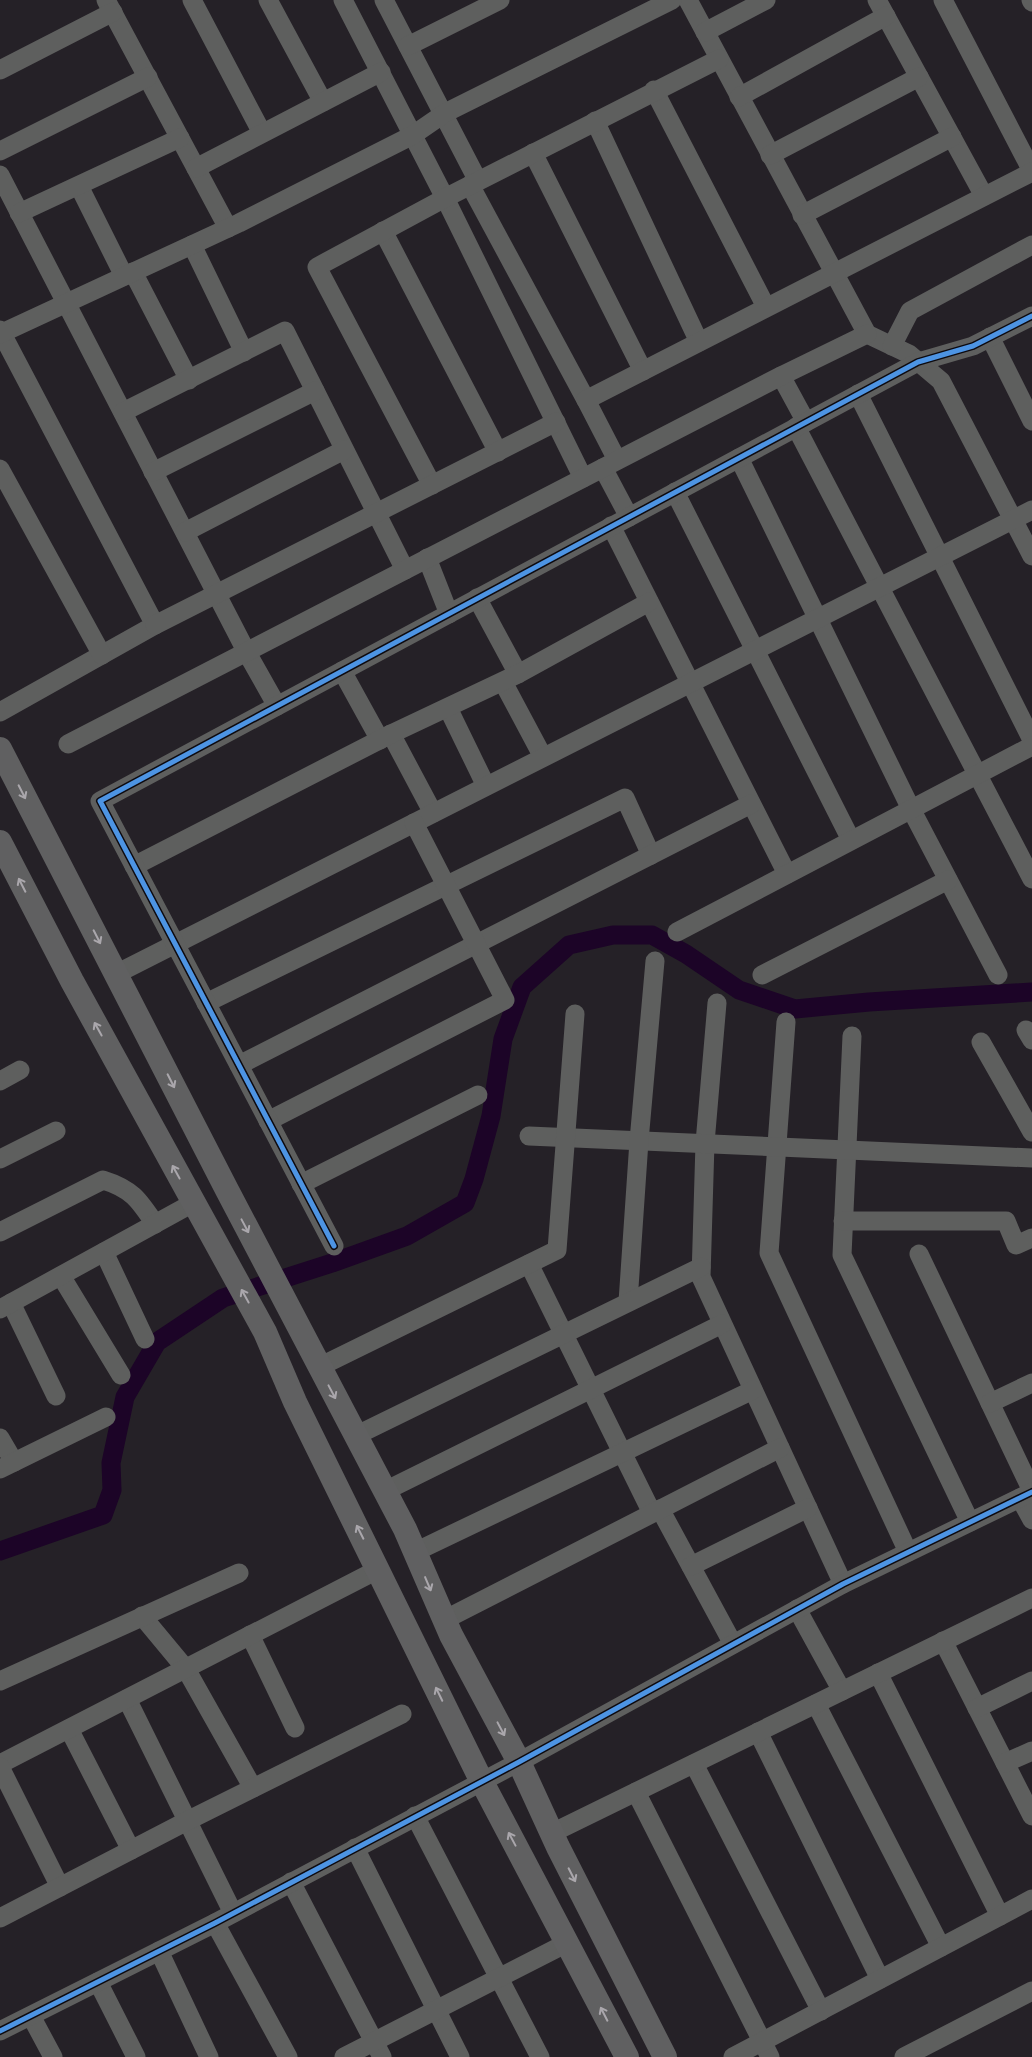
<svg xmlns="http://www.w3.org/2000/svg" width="1032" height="2057" viewBox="0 0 1032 2057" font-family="Helvetica,sans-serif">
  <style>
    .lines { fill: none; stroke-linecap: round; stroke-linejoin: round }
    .canal { stroke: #1c0427; stroke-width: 19 }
    .minor { stroke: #5e5f5e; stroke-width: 19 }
    .major { stroke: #606061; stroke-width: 24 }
    .cycleway-casing { stroke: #0d0a0f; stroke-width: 8 }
    .cycleway { stroke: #4d94e3; stroke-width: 5 }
    .oneway { stroke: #aaa7ac }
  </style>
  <rect width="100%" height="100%" fill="#252127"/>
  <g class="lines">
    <path class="canal" d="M0 1551 103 1515 112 1490 111 1463 125 1397 157 1342 223 1298 332 1263 407 1236 465 1203 474 1179 491 1116 503 1039 522 987 569 945 613 935H652L686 954 739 990 795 1009 869 1002 1032 992"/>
    <g class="minor">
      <path d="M106 0 228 228"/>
      <path d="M192 0 262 133"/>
      <path d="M268 0 323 102"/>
      <path d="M343 0 445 198 583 478"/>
      <path d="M384 0 478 181"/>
      <path d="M688 0 867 334 909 354 941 381 1032 556"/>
      <path d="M877 0 984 196"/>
      <path d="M943 0 1032 171"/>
      <path d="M1031 0 1032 2"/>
      <path d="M705 32 766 0"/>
      <path d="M408 46 500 0"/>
      <path d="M0 70 113 12"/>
      <path d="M654 90 766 307"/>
      <path d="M739 97 886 16"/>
      <path d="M595 121 699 342"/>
      <path d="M0 151 148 77"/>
      <path d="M533 153 643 371"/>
      <path d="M770 155 919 77"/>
      <path d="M196 168 381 72"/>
      <path d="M0 175 246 651 277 706"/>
      <path d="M470 185 586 400"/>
      <path d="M79 186 124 276"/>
      <path d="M19 213 180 138"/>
      <path d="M802 215 952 137"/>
      <path d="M383 231 498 452"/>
      <path d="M192 245 244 352"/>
      <path d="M133 272 189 380"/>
      <path d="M0 330 155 625 0 712"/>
      <path d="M0 334 239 223 413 135 445 113 672 0"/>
      <path d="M990 337 1032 421"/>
      <path d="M892 346 910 311 1032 245"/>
      <path d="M781 376 806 422"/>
      <path d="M858 394 1032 740"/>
      <path d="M123 412 285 331 405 570"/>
      <path d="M796 427 1032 879"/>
      <path d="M739 458 911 809 998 975"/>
      <path d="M617 460 586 400 1032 172"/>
      <path d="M603 468 629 517"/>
      <path d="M0 469 102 655"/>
      <path d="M153 472 315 391"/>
      <path d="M432 485 317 267 445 198 719 59"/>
      <path d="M675 492 851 840"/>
      <path d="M611 526 787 874"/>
      <path d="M185 532 344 450"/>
      <path d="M427 558 449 614"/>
      <path d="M477 598 518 674"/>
      <path d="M155 625 556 422"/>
      <path d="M342 671 380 740"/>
      <path d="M503 682 543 757"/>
      <path d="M448 708 486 786"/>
      <path d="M391 734 433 813"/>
      <path d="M68 744 781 376 867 334"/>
      <path d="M134 866 391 734 518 674 649 602"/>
      <path d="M677 932 1032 746"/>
      <path d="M116 974 1032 510"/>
      <path d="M762 975 948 880"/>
      <path d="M206 1003 625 798 651 855"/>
      <path d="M717 1003 705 1143 701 1277 843 1584"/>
      <path d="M786 1022 769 1253 908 1552"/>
      <path d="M1026 1030 1032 1040"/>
      <path d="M852 1036 842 1255 970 1522"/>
      <path d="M981 1042 1032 1132"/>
      <path d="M239 1065 751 804"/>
      <path d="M0 1081 20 1070"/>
      <path d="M268 1121 505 1000 414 823"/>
      <path d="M529 1136 1032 1158"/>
      <path d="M0 1159 56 1131"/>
      <path d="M301 1184 478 1095"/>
      <path d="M843 1221H1006L1016 1245 1032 1238"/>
      <path d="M0 1232 103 1180C132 1189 139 1200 155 1224"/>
      <path d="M334 1246 100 801 918 362 973 346 1032 316"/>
      <path d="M104 1252 145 1339"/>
      <path d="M919 1254 1032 1491"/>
      <path d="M529 1264 652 1513"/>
      <path d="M61 1276 121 1375"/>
      <path d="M628 1302 639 1141 655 961"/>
      <path d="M11 1303 56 1396"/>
      <path d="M0 1309 193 1203"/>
      <path d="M319 1367 557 1250 575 1014"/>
      <path d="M990 1403 1032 1383"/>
      <path d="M355 1436 701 1267"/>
      <path d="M0 1438 14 1462"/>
      <path d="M0 1469 106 1417"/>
      <path d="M385 1491 722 1324"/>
      <path d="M1020 1498 1032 1520"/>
      <path d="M660 1509 733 1644"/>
      <path d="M415 1552 753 1390"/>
      <path d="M691 1566 808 1508"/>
      <path d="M797 1609 842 1691"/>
      <path d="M142 1616 186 1669 253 1788"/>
      <path d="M444 1620 780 1448"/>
      <path d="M250 1635 295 1728"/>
      <path d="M943 1641 1032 1816"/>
      <path d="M878 1673 1000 1916"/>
      <path d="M0 1681 239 1573"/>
      <path d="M127 1699 233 1913"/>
      <path d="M816 1704 941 1947"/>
      <path d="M977 1708 1032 1681"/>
      <path d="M69 1729 131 1850"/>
      <path d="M758 1732 880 1979"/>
      <path d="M1005 1763 1032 1751"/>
      <path d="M0 1764 379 1569"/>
      <path d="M694 1764 821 2011"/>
      <path d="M0 1767 60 1887"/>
      <path d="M636 1792 770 2057"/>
      <path d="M415 1816 540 2057"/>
      <path d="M552 1833 1032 1598"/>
      <path d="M355 1848 460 2057"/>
      <path d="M291 1882 382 2057"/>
      <path d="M0 1918 187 1821 402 1714"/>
      <path d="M215 1923 288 2057"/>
      <path d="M159 1951 209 2057"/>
      <path d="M98 1982 136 2057"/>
      <path d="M31 2016 53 2057"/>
      <path d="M0 2031 215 1923 519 1762 843 1584 1032 1492"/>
      <path d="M344 2057 567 1943"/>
      <path d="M733 2057 1032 1899"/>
      <path d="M904 2057 1032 1991"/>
    </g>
    <g class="major">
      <path d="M0 749 227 1190 405 1529 451 1635 519 1762 558 1847 665 2057"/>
      <path d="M0 842 72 981 265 1332 295 1402 482 1782 627 2057"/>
    </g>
    <defs>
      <g id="cycleway">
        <path d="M334 1246 100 801 918 362 973 346 1032 316"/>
        <path d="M0 2031 215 1923 519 1762 843 1584 1032 1492"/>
      </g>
    </defs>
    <use href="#cycleway" class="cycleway-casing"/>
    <use href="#cycleway" class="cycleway"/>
  </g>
  <defs><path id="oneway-shaft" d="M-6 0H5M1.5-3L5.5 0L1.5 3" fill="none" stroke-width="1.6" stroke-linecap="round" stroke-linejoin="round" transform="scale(1.25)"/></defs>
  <g class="oneway">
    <use href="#oneway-shaft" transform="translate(22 792) rotate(63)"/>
    <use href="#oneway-shaft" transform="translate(22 885) rotate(-117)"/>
    <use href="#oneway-shaft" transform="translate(97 937) rotate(63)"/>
    <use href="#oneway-shaft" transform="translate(98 1029) rotate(-119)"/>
    <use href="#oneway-shaft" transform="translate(171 1081) rotate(63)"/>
    <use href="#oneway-shaft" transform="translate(176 1172) rotate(-119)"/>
    <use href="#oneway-shaft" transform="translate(245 1226) rotate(62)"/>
    <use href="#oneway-shaft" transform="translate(245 1296) rotate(-119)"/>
    <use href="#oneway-shaft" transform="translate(332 1392) rotate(62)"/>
    <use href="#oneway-shaft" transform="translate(360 1532) rotate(-117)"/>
    <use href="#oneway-shaft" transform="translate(428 1584) rotate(67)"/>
    <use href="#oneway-shaft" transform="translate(439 1694) rotate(-116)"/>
    <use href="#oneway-shaft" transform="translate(501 1729) rotate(62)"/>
    <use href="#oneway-shaft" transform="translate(512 1839) rotate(-118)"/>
    <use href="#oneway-shaft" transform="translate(572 1875) rotate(63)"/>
    <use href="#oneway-shaft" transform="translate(604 2014) rotate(-117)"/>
  </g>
</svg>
